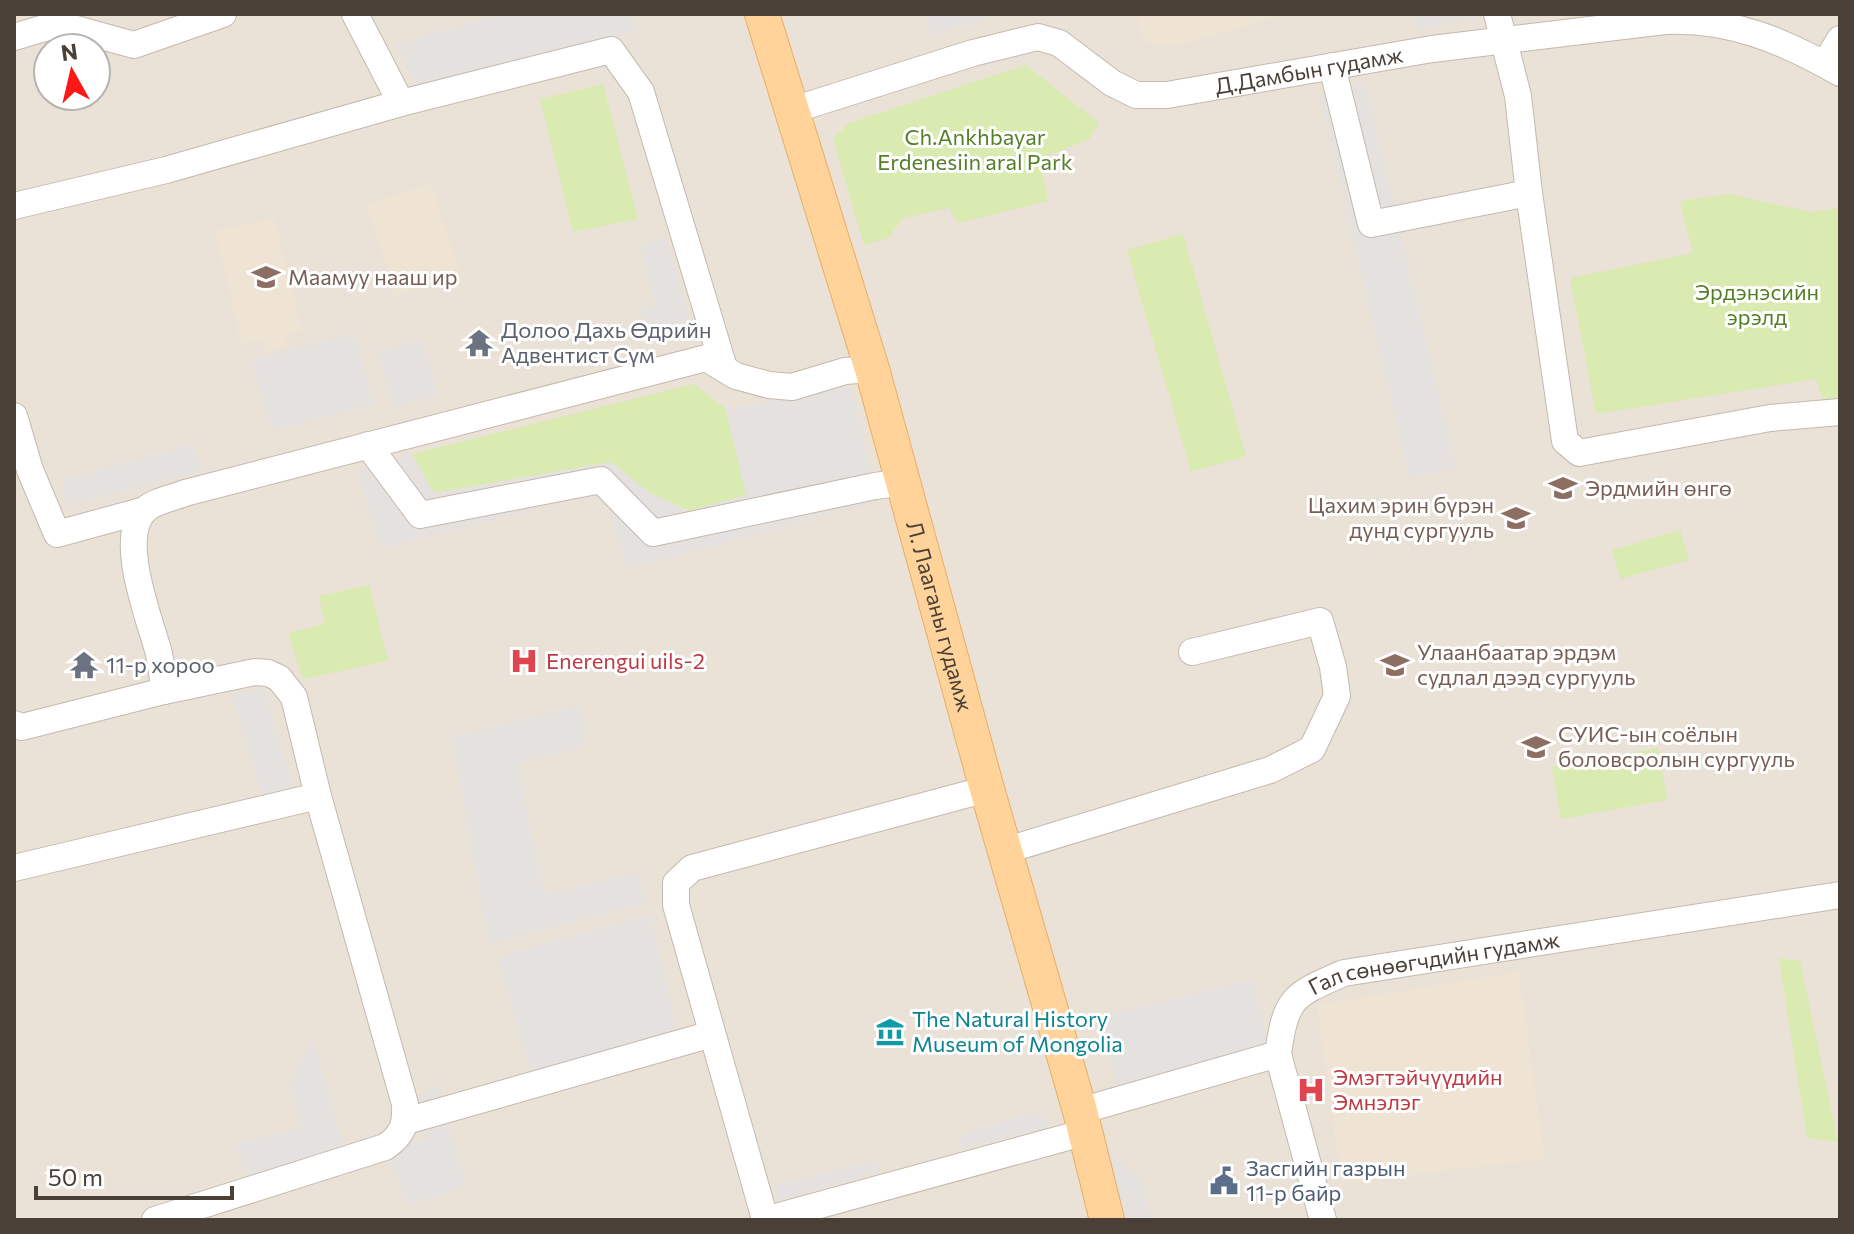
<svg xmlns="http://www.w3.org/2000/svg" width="1854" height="1234" viewBox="0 0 1854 1234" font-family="Commissioner,sans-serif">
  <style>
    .residential { fill: #eae1d7; fill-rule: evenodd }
    .education { fill: #efe3d3 }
    .green { fill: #d9ebb1 }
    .parking { fill: #e4e1de }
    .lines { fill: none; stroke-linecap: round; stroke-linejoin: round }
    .minor-casing { stroke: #c4b9ae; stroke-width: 28 }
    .major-casing { stroke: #eaad63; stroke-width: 36 }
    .minor { stroke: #fff; stroke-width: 26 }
    .major { stroke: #ffd399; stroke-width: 34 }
    .labels { text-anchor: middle; stroke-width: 6; stroke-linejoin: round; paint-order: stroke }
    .street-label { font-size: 22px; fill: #4a4037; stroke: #fff }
    .park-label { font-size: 22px; fill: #557f26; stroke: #fff }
    .education-label { font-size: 22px; fill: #785e54; stroke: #fff; text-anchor: start }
    .worship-label { font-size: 22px; fill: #5b616d; stroke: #fff; text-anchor: start }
    .health-label { font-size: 22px; fill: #be3a42; stroke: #fff; text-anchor: start }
    .culture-label { font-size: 22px; fill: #0d838f; stroke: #fff; text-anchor: start }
    .service-label { font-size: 22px; fill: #4e5e75; stroke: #fff; text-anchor: start }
  </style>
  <rect width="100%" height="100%" fill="#f5f0e9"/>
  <path class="residential" d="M14 14H1840V1220H14ZM48 48H96V96H48Z"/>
  <g class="education">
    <path d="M1136 14H1287L1173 47 1142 41Z"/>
    <path d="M432 183 461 274 395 295 366 204Z"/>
    <path d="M275 218 286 267 303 265 307 286 292 288 302 332 286 335 287 346 266 351 263 340 241 344 215 231Z"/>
    <path d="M1519 971 1545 1159 1341 1183 1317 1005Z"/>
  </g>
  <g class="green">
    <path d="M1026 65 1099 123 1089 139 1040 159 1048 201 958 223 949 208 903 218 888 238 864 245 833 139 849 123Z"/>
    <path d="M603 84 638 219 573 232 540 99Z"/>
    <path d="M1729 194 1811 212 1840 208V397L1823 400 1816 379 1596 414 1570 278 1693 253 1680 201Z"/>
    <path d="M1183 234 1246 456 1191 472 1127 250Z"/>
    <path d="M694 384 726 409 746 495 689 511 650 493 611 462 434 493 412 454Z"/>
    <path d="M1680 530 1689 560 1620 579 1612 550Z"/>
    <path d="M369 585 388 661 303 679 288 633 325 624 319 596Z"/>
    <path d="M1658 748 1667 800 1561 819 1552 767Z"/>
    <path d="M1779 958 1800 961 1838 1142 1807 1138Z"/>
  </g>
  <g class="parking">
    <path d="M501 14H630L635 31 421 92 396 44Z"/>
    <path d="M925 14H1001V15L931 35Z"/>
    <path d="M1412 14H1494V15L1416 30Z"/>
    <path d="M1365 84 1456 468 1410 479 1319 95Z"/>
    <path d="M665 236 691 327 651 340 640 308 656 307 640 246Z"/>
    <path d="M354 333 375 404 272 431 251 360Z"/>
    <path d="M422 340 438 395 395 409 377 351Z"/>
    <path d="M850 386 879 501 627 569 603 492 381 548 357 471 412 454 434 493 611 462 650 493 689 511 746 495 726 409Z"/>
    <path d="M194 444 200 471 65 506 63 479Z"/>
    <path d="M263 688 295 793 263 799 232 695Z"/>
    <path d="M580 705 586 747 517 764 544 894 640 872 647 903 489 944 452 737Z"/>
    <path d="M650 914 682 1052 534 1082 497 957Z"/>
    <path d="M1253 979 1269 1048 1118 1086 1100 1017Z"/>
    <path d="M313 1038 343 1146 337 1152 317 1158 247 1177 236 1143 298 1129 301 1124 290 1082Z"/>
    <path d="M440 1084 451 1135 467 1187 408 1205 385 1147 438 1137H424L405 1104Z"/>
    <path d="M1039 1111 1049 1127 962 1148 958 1135Z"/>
    <path d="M1106 1147 1142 1180 1151 1220H1124Z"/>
    <path d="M874 1160 881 1172 776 1200 775 1185Z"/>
  </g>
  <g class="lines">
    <defs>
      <g id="minor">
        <path d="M355 14 401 103 611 50 641 92 724 368"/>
        <path d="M1497 14 1518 96 1529 193"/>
        <path d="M14 37 58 24 134 45 223 14"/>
        <path d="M1825 64 1840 39"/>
        <path d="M1332 66 1371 224 1529 193 1565 441 1579 453 1770 418 1840 412"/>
        <path id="s1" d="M793 110 973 53 1038 37 1059 43 1112 83 1136 95H1167L1432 49 1665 21C1730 18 1784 41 1840 73"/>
        <path d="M14 206 166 170 401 103"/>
        <path d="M14 416 30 470 57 534 145 510"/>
        <path d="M368 445 420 515 601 480 653 533 875 486 904 482"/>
        <path d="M14 724 22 727 164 691"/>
        <path d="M1007 850 1270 770 1312 749 1337 696 1333 667 1320 621 1192 652"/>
        <path d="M14 868 318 796"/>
        <path d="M1278 1054 1323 1220"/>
        <path id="s2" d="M1080 1111 1278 1054C1286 997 1293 995 1344 973L1840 895"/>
        <path d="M406 1121 712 1034"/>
        <path d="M765 1219 676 905V883L692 868 987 789"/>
        <path d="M155 1220 385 1147C403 1135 406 1125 405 1104L318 796 294 697 279 678 268 673 255 672 164 691C163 679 162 667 159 654 151 622 116 538 145 510 154 501 173 498 185 493L706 358 736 376 769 385 792 387 845 371 872 369"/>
        <path d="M765 1220 1086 1132"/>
      </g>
      <g id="major">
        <path id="s3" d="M762 14 872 369 987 789 1080 1111 1107 1220"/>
      </g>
    </defs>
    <use href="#minor" class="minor-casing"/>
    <use href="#major" class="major-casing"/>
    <use href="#minor" class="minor"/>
    <use href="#major" class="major"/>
  </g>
  <defs>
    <symbol id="school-bare" viewBox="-9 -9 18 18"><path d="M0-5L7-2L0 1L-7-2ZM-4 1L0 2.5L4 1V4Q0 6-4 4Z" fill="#8d6e63" stroke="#fff" stroke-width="2.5" paint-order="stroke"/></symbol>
    <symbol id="temple-bare" viewBox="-9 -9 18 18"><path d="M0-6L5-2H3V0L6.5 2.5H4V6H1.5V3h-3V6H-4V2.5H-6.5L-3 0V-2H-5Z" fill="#6b7280" stroke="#fff" stroke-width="2.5" paint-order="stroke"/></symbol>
    <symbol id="university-bare" viewBox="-9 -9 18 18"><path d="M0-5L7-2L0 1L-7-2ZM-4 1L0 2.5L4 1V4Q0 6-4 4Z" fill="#8d6e63" stroke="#fff" stroke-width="2.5" paint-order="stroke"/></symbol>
    <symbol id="hospital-bare" viewBox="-9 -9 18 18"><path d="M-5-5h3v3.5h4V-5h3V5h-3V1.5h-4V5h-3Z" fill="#e0444e" stroke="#fff" stroke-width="2.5" paint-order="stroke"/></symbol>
    <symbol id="museum-bare" viewBox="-9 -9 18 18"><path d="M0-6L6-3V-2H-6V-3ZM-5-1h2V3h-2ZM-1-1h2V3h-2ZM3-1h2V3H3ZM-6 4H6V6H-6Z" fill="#0f9aa8" stroke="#fff" stroke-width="2.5" paint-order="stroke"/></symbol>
    <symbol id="civic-bare" viewBox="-9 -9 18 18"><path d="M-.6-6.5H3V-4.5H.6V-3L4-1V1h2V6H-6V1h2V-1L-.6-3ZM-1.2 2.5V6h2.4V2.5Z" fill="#5c6f8a" stroke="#fff" stroke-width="2.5" paint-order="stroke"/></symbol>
  </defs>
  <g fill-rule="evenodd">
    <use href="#school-bare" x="246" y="257" width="40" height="40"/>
    <use href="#temple-bare" x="459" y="323" width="40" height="40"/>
    <use href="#university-bare" x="1543" y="468" width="40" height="40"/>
    <use href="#school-bare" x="1496" y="498" width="40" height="40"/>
    <use href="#hospital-bare" x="504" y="641" width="40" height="40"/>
    <use href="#temple-bare" x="64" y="645" width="40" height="40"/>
    <use href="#university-bare" x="1375" y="645" width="40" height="40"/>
    <use href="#university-bare" x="1516" y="727" width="40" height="40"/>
    <use href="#museum-bare" x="870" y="1012" width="40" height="40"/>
    <use href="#hospital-bare" x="1291" y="1070" width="40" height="40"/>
    <use href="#civic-bare" x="1204" y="1161" width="40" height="40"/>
  </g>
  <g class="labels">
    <g class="street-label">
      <text dy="8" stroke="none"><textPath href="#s1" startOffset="546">Д.Дамбын гудамж</textPath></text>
      <text dy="8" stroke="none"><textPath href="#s3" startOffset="628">Л. Лааганы гудамж</textPath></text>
      <text dy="8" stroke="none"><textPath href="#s2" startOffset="410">Гал сөнөөгчдийн гудамж</textPath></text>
    </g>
    <g class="park-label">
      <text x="975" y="145">Ch.Ankhbayar<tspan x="975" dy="25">Erdenesiin aral Park</tspan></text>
      <text x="1757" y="300">Эрдэнэсийн<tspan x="1757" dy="25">эрэлд</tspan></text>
    </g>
    <g class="education-label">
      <text x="288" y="285">Маамуу нааш ир</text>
      <text x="1585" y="496">Эрдмийн өнгө</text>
      <text x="1494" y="513" text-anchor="end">Цахим эрин бүрэн<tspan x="1494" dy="25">дунд сургууль</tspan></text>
      <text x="1417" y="660">Улаанбаатар эрдэм<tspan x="1417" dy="25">судлал дээд сургууль</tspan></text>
      <text x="1558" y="742">СУИС-ын соёлын<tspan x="1558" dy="25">боловсролын сургууль</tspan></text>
    </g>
    <g class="worship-label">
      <text x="501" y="338">Долоо Дахь Өдрийн<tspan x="501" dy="25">Адвентист Сүм</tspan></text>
      <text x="106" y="673">11-р хороо</text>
    </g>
    <g class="health-label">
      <text x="546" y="669">Enerengui uils-2</text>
      <text x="1333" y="1085">Эмэгтэйчүүдийн<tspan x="1333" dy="25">Эмнэлэг</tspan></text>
    </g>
    <g class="culture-label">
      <text x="912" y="1027">The Natural History<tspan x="912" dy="25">Museum of Mongolia</tspan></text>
    </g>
    <g class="service-label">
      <text x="1246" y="1176">Засгийн газрын<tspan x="1246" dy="25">11-р байр</tspan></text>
    </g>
  </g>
  <rect width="1854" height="1234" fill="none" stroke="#4a4037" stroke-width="32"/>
  <g transform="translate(72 72) rotate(352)"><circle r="38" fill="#ffffff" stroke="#b7b3af" stroke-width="2"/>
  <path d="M0-6L14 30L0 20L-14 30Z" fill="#ff1717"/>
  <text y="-12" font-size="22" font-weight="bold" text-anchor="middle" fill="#4a4037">N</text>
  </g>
  <path d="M36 1186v12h196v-12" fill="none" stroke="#4a4037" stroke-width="4"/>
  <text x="48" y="1186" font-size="24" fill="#4a4037" stroke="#ffffff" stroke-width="6" paint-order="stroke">50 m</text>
</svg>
